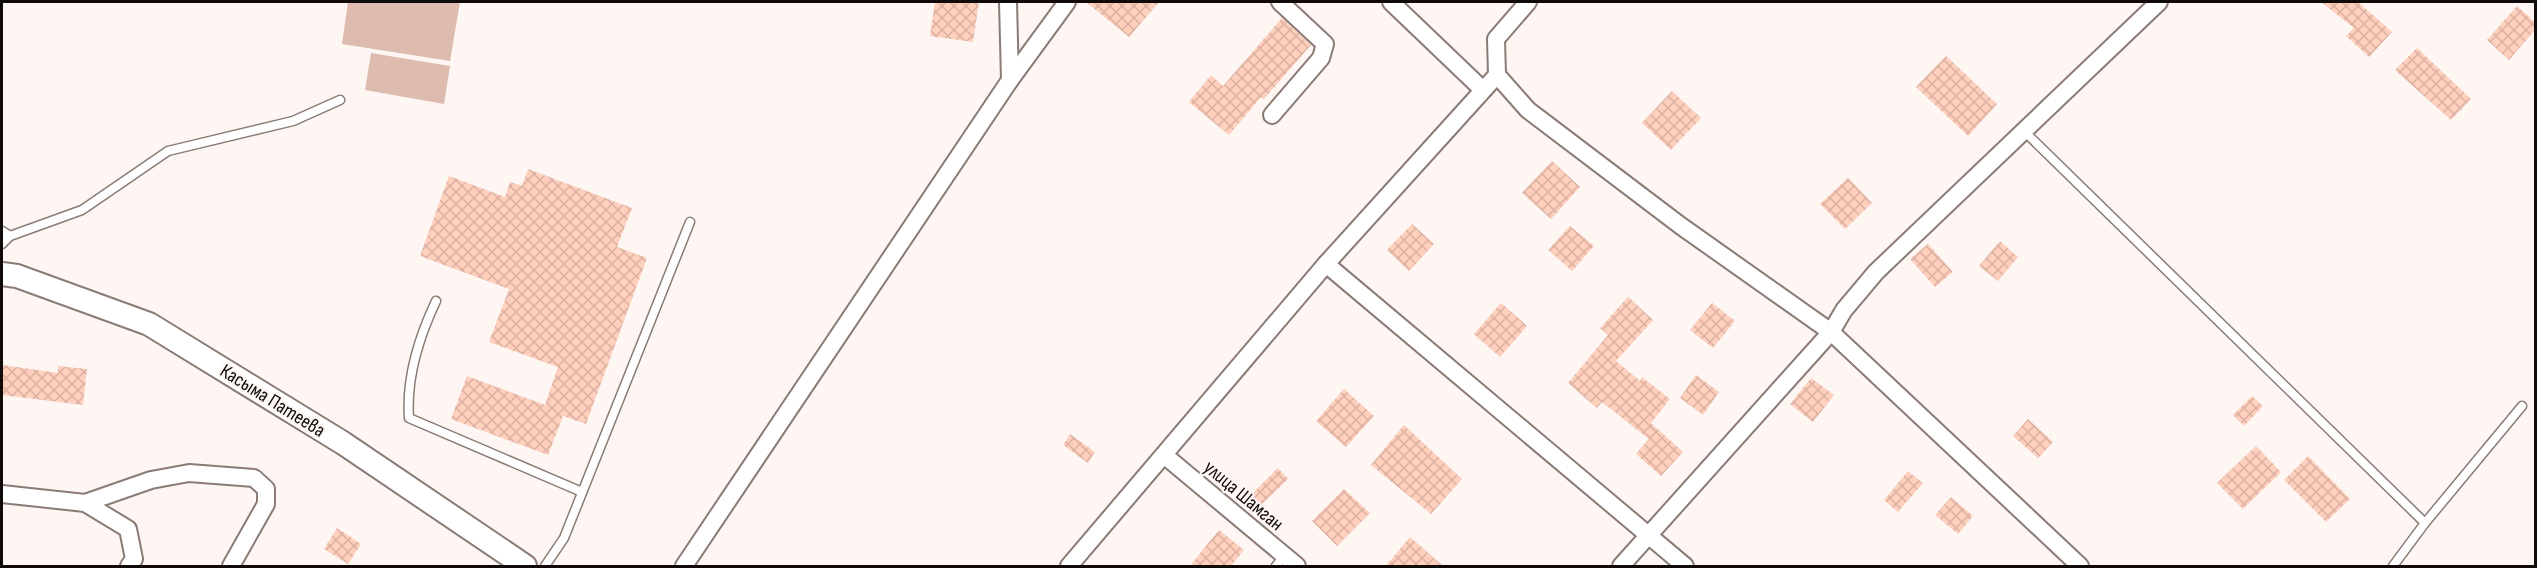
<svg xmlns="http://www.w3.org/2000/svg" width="2537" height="568" viewBox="0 0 2537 568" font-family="'Sofia Sans Condensed',sans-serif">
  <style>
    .green { fill: #debbaf }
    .building { fill: url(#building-cross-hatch) }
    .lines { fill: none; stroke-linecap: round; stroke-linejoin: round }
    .lane-casing { stroke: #8a7b75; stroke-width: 11 }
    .street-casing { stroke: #8a7b75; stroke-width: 20 }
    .secondary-casing { stroke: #8a7b75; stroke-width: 26 }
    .lane { stroke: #fff; stroke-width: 8 }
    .street { stroke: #fff; stroke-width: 16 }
    .secondary { stroke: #fff; stroke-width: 22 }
    .labels { text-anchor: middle; stroke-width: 4.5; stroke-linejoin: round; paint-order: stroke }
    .street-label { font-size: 20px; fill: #100b09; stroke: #fdf6f3 }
  </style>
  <defs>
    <pattern id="building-cross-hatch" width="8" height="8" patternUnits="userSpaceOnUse" patternTransform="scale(1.5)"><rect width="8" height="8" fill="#ffcfbd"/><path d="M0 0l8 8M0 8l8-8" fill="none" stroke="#dab0a1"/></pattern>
  </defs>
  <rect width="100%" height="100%" fill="#fdf6f3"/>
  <g class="green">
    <path d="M348 2H460L450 61 342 44Z"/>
    <path d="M371 53 450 66 444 104 365 90Z"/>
  </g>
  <g class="building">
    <path d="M935 2H979L973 42 930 36Z"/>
    <path d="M1086 2H1159L1129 37Z"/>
    <path d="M2321 2H2358L2392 32 2369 57 2346 36 2354 28Z"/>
    <path d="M2517 6 2535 22V30L2509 60 2487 40Z"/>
    <path d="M1282 18 1311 45 1264 99 1261 97 1229 135 1189 102 1211 75 1223 86Z"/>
    <path d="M2417 48 2471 99 2451 120 2395 70Z"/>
    <path d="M1946 56 1997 104 1968 136 1916 87Z"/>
    <path d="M1672 91 1701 118 1671 150 1642 123Z"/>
    <path d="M1552 161 1580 187 1551 219 1522 193Z"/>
    <path d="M528 169 632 208 617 247 647 258 586 424 563 416 548 455 451 419 467 376 545 405 558 367 489 342 509 289 420 256 449 176 505 197 510 182 522 186Z"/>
    <path d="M1848 178 1872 203 1845 229 1820 204Z"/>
    <path d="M1412 224 1434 244 1409 271 1387 250Z"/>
    <path d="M1570 226 1594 246 1572 271 1548 250Z"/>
    <path d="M2000 241 2018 257 1998 281 1979 266Z"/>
    <path d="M1928 244 1953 272 1935 287 1910 259Z"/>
    <path d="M1628 297 1653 320 1616 361 1640 381 1642 377 1670 399 1651 423 1683 452 1661 476 1636 454 1649 439 1602 402 1597 408 1568 383 1608 335 1600 328Z"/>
    <path d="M1501 303 1527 326 1500 357 1474 334Z"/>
    <path d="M1712 303 1735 321 1713 348 1690 330Z"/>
    <path d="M2 365 58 373V366L87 369 83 405 2 395Z"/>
    <path d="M1696 375 1719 392 1703 415 1680 398Z"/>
    <path d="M1811 378 1834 395 1813 422 1790 404Z"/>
    <path d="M1344 389 1374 416 1346 447 1316 421Z"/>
    <path d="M2252 396 2263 406 2244 426 2233 415Z"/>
    <path d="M2028 419 2053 442 2038 458 2013 436Z"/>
    <path d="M1404 425 1462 479 1431 514 1371 465Z"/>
    <path d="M1070 434 1095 452 1088 463 1063 445Z"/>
    <path d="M2256 446 2281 472 2243 509 2217 483Z"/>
    <path d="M2308 456 2350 499 2326 522 2284 480Z"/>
    <path d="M1278 468 1288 479 1259 507 1249 497Z"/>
    <path d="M1908 471 1923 483 1898 512 1884 500Z"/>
    <path d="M1344 489 1370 513 1337 546 1312 521Z"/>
    <path d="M1951 497 1973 516 1958 534 1935 515Z"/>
    <path d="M337 528 361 544 348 564 324 549Z"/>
    <path d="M1219 530 1244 550 1230 567H1189Z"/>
    <path d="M1410 537 1444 567H1385Z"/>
  </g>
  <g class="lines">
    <defs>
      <g id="lane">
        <path d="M2024 131 2425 523 2522 406"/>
        <path d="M2 231 10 236 2 244"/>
        <path d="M10 236 82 210 168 151 293 121 340 100"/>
        <path d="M436 301C419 337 406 377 409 418L582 492"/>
        <path d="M545 566 564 538 690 222"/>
        <path d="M1276 566 1284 556"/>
        <path d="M2393 566 2425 523"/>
      </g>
      <g id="street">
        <path d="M1008 2 1010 80"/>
        <path d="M1391 2 1483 90"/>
        <path d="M1497 75 1528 110 1681 226 1831 332 2080 566"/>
        <path d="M1272 115 1321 58 1325 44 1280 2"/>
        <path d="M1326 264 1685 566"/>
        <path d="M1164 455 1297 566"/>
        <path d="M2 494 85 503 128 529 134 559 129 566"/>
        <path d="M85 503 151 480 189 473 254 478 266 489V504L231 566"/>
        <path d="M684 566 1010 80 1067 2"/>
        <path d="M1069 566 1326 264 1497 75 1496 39 1528 2"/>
        <path d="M1621 566 1831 332 1844 310 1876 272 2159 2"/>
      </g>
      <path id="secondary" d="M2 274 17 276 149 324 343 443 525 566"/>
    </defs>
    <use href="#lane" class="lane-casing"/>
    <use href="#street" class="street-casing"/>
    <use href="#secondary" class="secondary-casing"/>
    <use href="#lane" class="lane"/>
    <use href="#street" class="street"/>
    <use href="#secondary" class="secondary"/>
  </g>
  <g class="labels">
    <g class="street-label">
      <text transform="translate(273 400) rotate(32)" y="7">Касыма Патеева</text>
      <text transform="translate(1244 495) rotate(40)" y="7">улица Шамган</text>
    </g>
  </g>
  <rect width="2537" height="568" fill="none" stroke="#100b09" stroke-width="6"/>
</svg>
